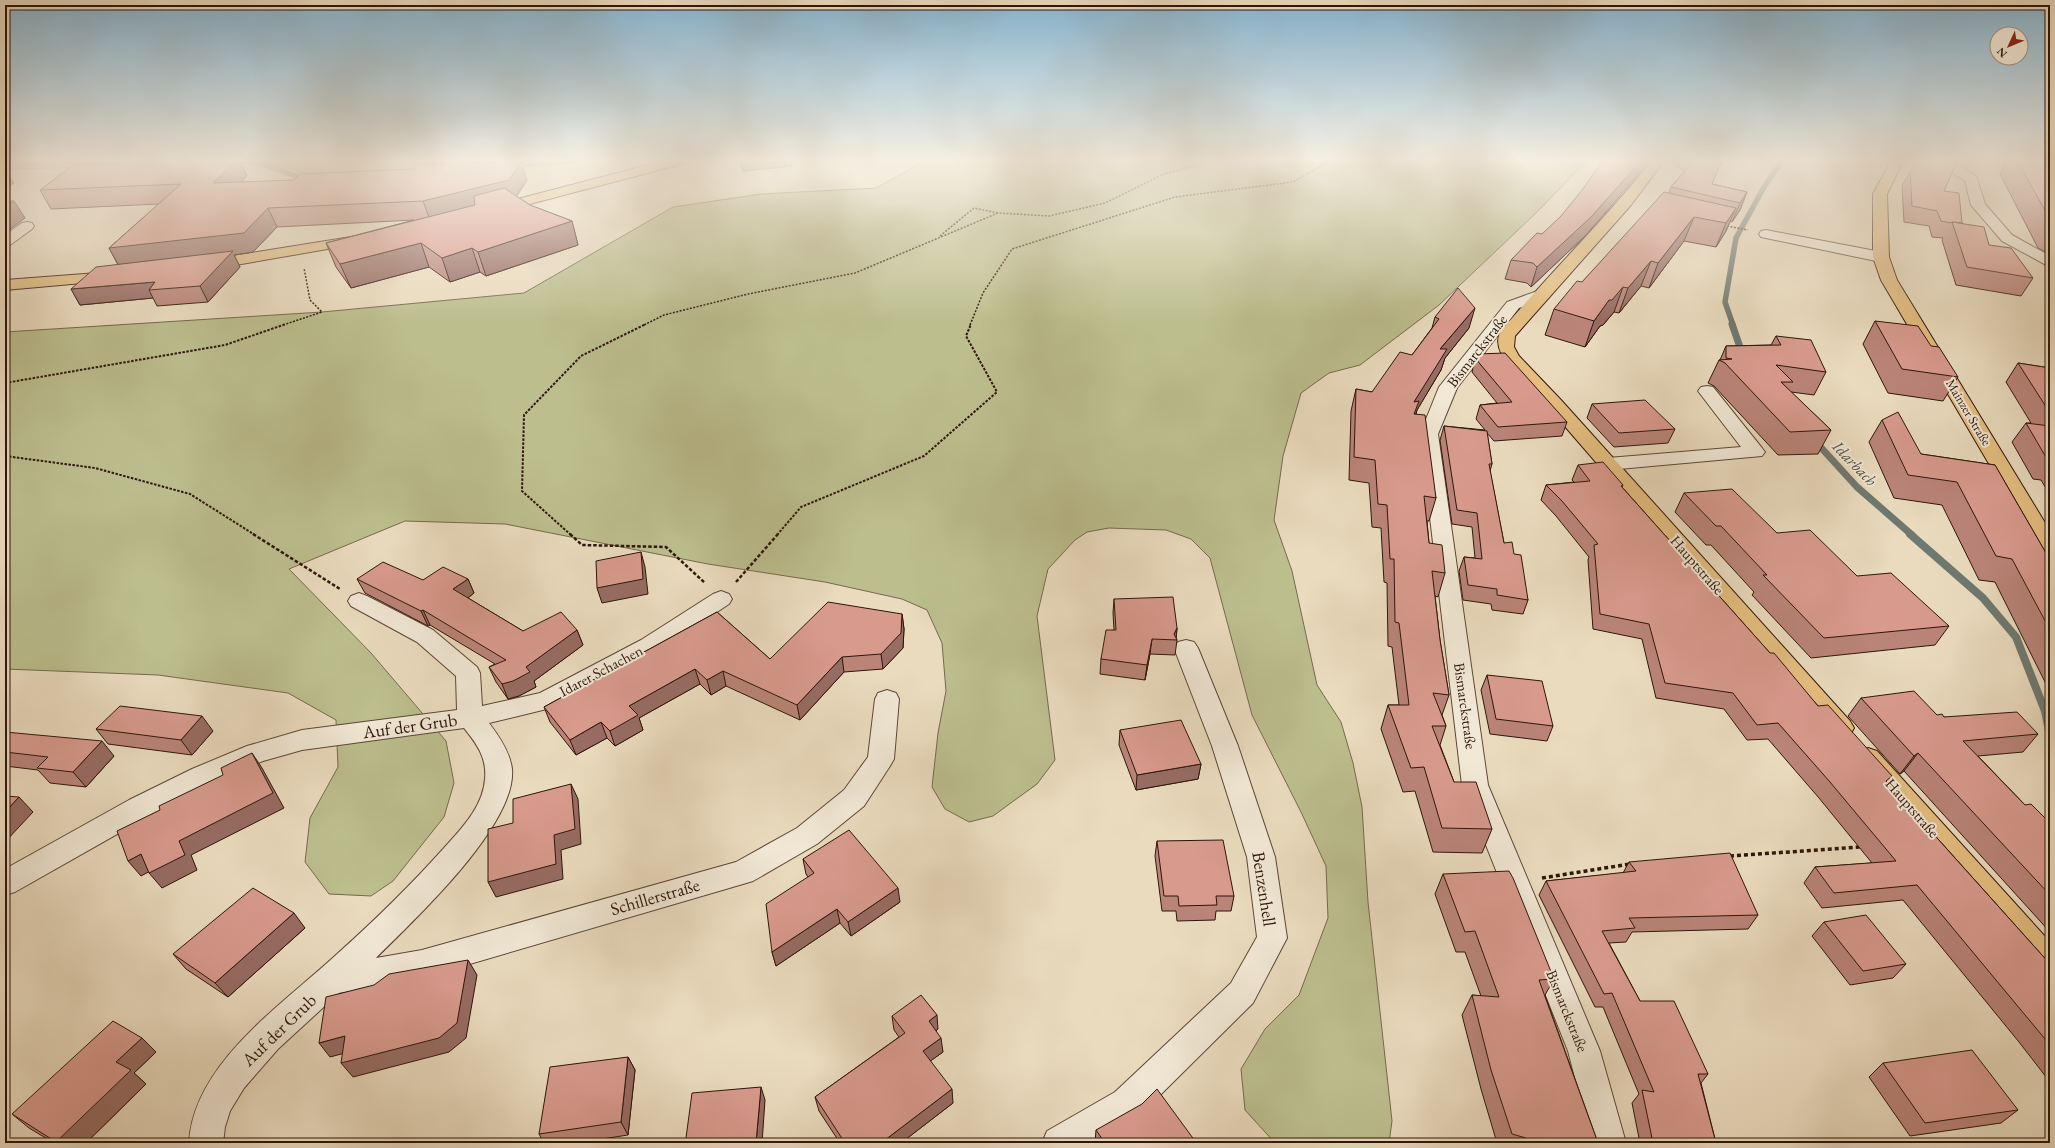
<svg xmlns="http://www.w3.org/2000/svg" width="2055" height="1148" viewBox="0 0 2055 1148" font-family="'EB Garamond',serif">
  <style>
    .green { fill: #bcbe8e; stroke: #756a4c }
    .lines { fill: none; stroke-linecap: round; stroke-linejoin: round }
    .stream-far2 { stroke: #6e7970; stroke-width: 5.5 }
    .stream-far1 { stroke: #6e7970; stroke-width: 7 }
    .stream { stroke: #6e7970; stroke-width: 8 }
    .minor-casing { stroke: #5d4638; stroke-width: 2 }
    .major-casing { stroke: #2e150b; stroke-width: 2 }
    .path-far3 { stroke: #2e150b; stroke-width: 1.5; stroke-dasharray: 2 1.5; stroke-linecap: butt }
    .path-far2 { stroke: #2e150b; stroke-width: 2; stroke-dasharray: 2.5 1.5; stroke-linecap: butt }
    .path-far1 { stroke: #2e150b; stroke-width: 2.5; stroke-dasharray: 3.5 2; stroke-linecap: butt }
    .path { stroke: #2e150b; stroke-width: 3.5; stroke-dasharray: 4 3; stroke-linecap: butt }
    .minor { fill: #f1e8d5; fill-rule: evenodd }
    .major { fill: #e5be7f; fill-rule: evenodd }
    .wall { fill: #ba8479; stroke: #2e150b }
    .shaded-wall { fill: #976c63; stroke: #2e150b }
    .building { fill: #d89a8d; stroke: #2e150b }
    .labels { text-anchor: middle; stroke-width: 4; stroke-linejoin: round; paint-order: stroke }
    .far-street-label { font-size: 13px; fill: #2e150b; stroke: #f1e8d5 }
    .street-label { font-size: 15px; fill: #2e150b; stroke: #f1e8d5 }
    .water-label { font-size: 16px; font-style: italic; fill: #534f46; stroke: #f1e8d5 }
    .near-street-label { font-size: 18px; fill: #2e150b; stroke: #f1e8d5 }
  </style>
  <rect width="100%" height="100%" fill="#eadbbe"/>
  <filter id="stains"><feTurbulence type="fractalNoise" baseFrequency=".005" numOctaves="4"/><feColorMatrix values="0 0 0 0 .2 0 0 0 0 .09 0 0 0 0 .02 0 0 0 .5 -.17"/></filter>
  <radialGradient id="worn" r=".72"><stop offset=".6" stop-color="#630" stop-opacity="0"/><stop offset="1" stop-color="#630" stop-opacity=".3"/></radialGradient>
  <g class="green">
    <path d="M5 161H551L316 177 274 163 5 169Z"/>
    <path d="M925 161H1587L1536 213 1439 305 1360 365 1329 373 1301 393 1283 456 1274 520 1292 571 1317 685 1341 722 1353 763 1362 807 1368 902 1392 1121 1389 1143H1275L1245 1110 1241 1069 1265 1029 1299 995 1328 918 1326 866 1301 812 1252 715 1210 558 1191 539 1166 530 1109 528 1087 532 1075 540 1048 569 1037 616 1055 760 1037 784 993 816 969 822 945 809 932 787 938 733 946 691 942 643 927 610 902 599 825 582 708 564 505 524 405 521 289 569 371 653 446 741 454 783 444 817 393 881 371 896 329 894 305 862 310 818 338 767 336 720 288 693 158 675 5 669V332L322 312 524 293 673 207 761 194 876 188Z"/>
  </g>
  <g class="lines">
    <g class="stream-far2">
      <path d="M254 161 308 180"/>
      <path d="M5 164 131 161"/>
      <path d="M513 165 573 161"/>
      <path d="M1733 325 1725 302 1736 238 1764 187 1782 161"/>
    </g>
    <g class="stream-far1">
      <path d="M1732 324 1743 356"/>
      <path d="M1815 441 1857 487 1912 535"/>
    </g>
    <path class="stream" d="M1910 534 1983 598 2016 637 2045 711 2050 736"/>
    <defs>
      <g id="minor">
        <path d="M1937 161H1951L1976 176 1985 204 2012 235 2050 256V267L2002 241 1971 205 1965 181 1938 164Z"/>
        <path d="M27 222 32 223 34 226 32 229 10 245 5 246V235L22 223Z"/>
        <path d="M1766 230 1881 252 1886 254 1889 257 1886 260 1881 262 1761 237 1759 234 1761 231Z"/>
        <path d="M1543 289 1549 291 1551 294 1549 297 1519 308 1457 388 1438 434 1488 785 1600 1051 1626 1143H1592L1568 1051 1462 785 1420 434 1439 387 1507 302Z"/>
        <path d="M1707 386 1713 387 1762 448 1765 452 1762 456 1608 470 1601 468 1598 464 1601 460 1608 458 1741 447 1698 391 1701 387Z"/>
        <path d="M721 591 729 594 732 599 729 604 657 652 555 707 489 723C499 736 510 752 512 769 517 825 414 920 376 958L422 950 736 862 797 828 844 790 868 757 875 699 878 693 887 690 896 693 899 699 894 759 890 766 864 806 817 844 753 881 743 884 422 978 339 993 278 1049 244 1088 230 1111 225 1127 223 1143H189C193 1064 283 1004 336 955 374 921 410 886 444 848 461 829 483 807 485 779 487 758 477 744 464 728L302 750 263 761 210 783 149 816 15 892 5 895V869L129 800 192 769 247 746 302 730 457 710 456 676 417 642 351 606 348 601 351 596 359 593 367 596 433 630 477 667 480 673 482 706 540 693 641 640 713 594Z"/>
        <path d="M1186 640 1194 642 1198 648 1238 746 1275 857 1287 938 1253 1003 1139 1116 1092 1143H1042L1047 1131 1115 1092 1231 983 1257 937 1247 857 1212 746 1174 648 1178 642Z"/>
      </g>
      <g id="major">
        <path d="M663 161H683L682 164 496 213 491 212 489 209 491 206Z"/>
        <path d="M1652 161H1664L1631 205 1515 336 1514 347 1519 356 1561 400 1850 721 1854 728 1850 735 1841 738 1832 735 1549 408C1534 393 1486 354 1501 331 1550 273 1604 220 1652 161Z"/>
        <path d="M1891 161H1903L1887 194 1889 257 1897 280 2050 531V556L2042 554 2039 549 1881 280 1873 257V194Z"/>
        <path d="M357 236 362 237 364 240 362 243 207 270 202 268 199 265 202 262 207 260Z"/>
        <path d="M111 272 116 274 119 277 116 280 5 290V280Z"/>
        <path d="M1868 748 1877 751 2050 942V978L2039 974 1859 765 1855 758 1859 751Z"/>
      </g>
    </defs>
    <use href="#minor" class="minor-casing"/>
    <use href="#major" class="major-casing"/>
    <g class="path-far3">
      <path d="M1727 226 1748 230"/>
      <path d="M940 236 974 208 998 213"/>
      <path d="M283 325 322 312 310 300 304 268"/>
      <path d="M644 325 664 315 748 294 855 273 998 213 1049 216 1105 203 1164 174 1212 161"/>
      <path d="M970 325 983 293 1012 249 1175 197 1293 182 1330 161"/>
    </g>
    <g class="path-far2">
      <path d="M5 383 225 345 286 324"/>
      <path d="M5 456 95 468 190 494 255 535"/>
      <path d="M571 535 522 491 524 415 581 356 646 324"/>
      <path d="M777 535 801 507 924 456 997 392 966 336 971 324"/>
    </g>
    <g class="path-far1">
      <path d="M253 534 340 589"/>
      <path d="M570 534 582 545 666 547 705 583"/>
      <path d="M736 582 778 534"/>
    </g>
    <g class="path">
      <path d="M1730 856 1861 847"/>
      <path d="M1542 878 1630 864"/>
    </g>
    <use href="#minor" class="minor"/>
    <use href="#major" class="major"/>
  </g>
  <g class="wall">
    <path d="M178 161H240L247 176 241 182 527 180 516 196 530 205 572 221 578 245 486 276 480 272 450 282 429 267 351 288 336 267 326 243 414 220 277 227 253 252 234 255 240 267 208 302 157 306 153 298 80 305 71 289 118 265 109 248 159 204 51 209 40 190Z"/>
    <path d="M740 161H791L792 166 743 171Z"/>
    <path d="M1673 161H1723L1717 171 1712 184 1747 192 1740 210 1732 222 1730 221 1726 231 1716 247 1684 241 1649 288 1641 286 1619 313 1614 312 1603 325 1600 326 1585 347 1545 335 1554 309 1582 282 1669 193 1671 187 1684 172Z"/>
    <path d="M1916 161 1944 191 1962 223 1989 245 2033 278 2021 296 1956 285 1942 240 1943 238 1932 237 1929 226 1904 222 1902 186Z"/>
    <path d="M2007 161H2050V254L2038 248 2000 174Z"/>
    <path d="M1542 234 1585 236 1531 287 1527 283 1505 279 1511 260Z"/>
    <path d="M1435 317 1469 328 1445 358 1441 370 1417 410 1416 414 1436 498 1429 521H1427L1429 543 1445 573 1438 597 1435 596 1440 640 1449 695 1442 715 1446 726 1440 745 1454 782 1492 829 1482 853 1433 852 1415 791 1403 792 1381 729 1388 705H1399L1392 647 1388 646 1387 583 1384 582 1381 528 1372 527 1369 483 1349 480 1351 411 1356 389 1372 392 1412 355 1432 328Z"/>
    <path d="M1875 321 1958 377 1943 401 1888 393 1863 344Z"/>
    <path d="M1776 336 1826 372 1814 395 1791 392 1831 430 1818 454 1778 455 1714 386 1708 383 1719 360H1720L1726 346 1771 345Z"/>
    <path d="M1475 358 1567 422 1562 436 1494 441 1487 433 1492 464 1490 471 1504 543 1514 554 1528 600 1523 614 1492 610 1491 604 1463 600 1459 571 1464 557 1475 558 1472 527 1452 524 1440 440 1444 426 1485 430 1476 419 1480 405 1497 403 1472 372Z"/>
    <path d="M2018 363 2050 368V495L2041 480 2033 479 2012 442 2026 423H2031L2006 382Z"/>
    <path d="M1592 404 1675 429 1668 443 1614 447 1587 418Z"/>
    <path d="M1882 420 1921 454 1995 465 2050 560V692L1995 582 1979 580 1942 505 1894 498 1869 442Z"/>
    <path d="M1578 465 1623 485 1622 487 1770 653 1887 782 2050 964V1082L2019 1042 1903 900 1822 908 1804 883 1815 867 1872 863 1819 798 1768 739 1747 740 1724 709 1656 698 1642 639 1593 629 1588 560 1589 557 1556 516 1541 500 1546 485 1574 482 1572 480Z"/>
    <path d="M1684 493 1777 533 1949 626 1935 645 1811 658 1752 595 1754 592 1711 545H1706L1675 512Z"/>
    <path d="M357 579 423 580 468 579 474 593 468 598 523 631 577 630 583 645 534 681 536 687 519 696 508 699 496 682 489 667 495 664 430 625 428 626 365 593Z"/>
    <path d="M1114 599 1177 628 1176 638 1177 640 1175 655 1150 654 1145 680 1100 674 1101 659 1114 630 1113 613Z"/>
    <path d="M717 612 770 659 902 614 904 629 903 648 883 669 844 672 800 720 726 686 711 695 700 684 639 718 643 730 615 746 607 738 576 755 550 722 544 707Z"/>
    <path d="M1487 675 1553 726 1547 741 1490 734 1481 690Z"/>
    <path d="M1861 698 1944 717 2038 734 2023 752 1978 756 2025 805 2050 823V932L1904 771 1900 774 1848 716Z"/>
    <path d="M96 729 213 731 192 755 108 744Z"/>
    <path d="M1120 730 1201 764 1198 779 1136 790 1119 745Z"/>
    <path d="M5 732 114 756 86 787 50 783 38 770 5 766Z"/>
    <path d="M1157 841 1234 896 1231 911H1216L1215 920 1177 921 1176 911H1162L1155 856Z"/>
    <path d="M803 859 900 902 851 936 840 923 776 966 772 952 808 877 806 874Z"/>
    <path d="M1629 862 1758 915 1748 929 1632 932 1626 942 1609 943 1640 1001 1708 1074 1701 1083 1716 1143H1640L1632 1103 1639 1094 1603 1007H1595L1539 895 1546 881 1623 873Z"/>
    <path d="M1443 874 1554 979 1545 995 1598 1143H1497L1481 1089 1462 1015 1472 995 1481 996 1465 952H1456L1435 894Z"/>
    <path d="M1824 922 1906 964 1893 978 1850 985 1812 936Z"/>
    <path d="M305 928 228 997 186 969 173 954Z"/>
    <path d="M892 1016 938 1029 936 1031 943 1052 930 1061 953 1103 901 1143H840L819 1111 815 1097 899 1037 894 1030Z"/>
    <path d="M156 1052 134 1073 146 1084 86 1143H54L29 1128 12 1114Z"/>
    <path d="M628 1057 635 1070 628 1135 576 1143H544L539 1134Z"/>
    <path d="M1883 1063 2018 1110 2001 1123 1910 1136 1869 1077Z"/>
    <path d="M1096 1130 1195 1141 1194 1143H1095Z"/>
  </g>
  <g class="shaded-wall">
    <path d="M236 161H240L247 176 222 201 213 183Z"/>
    <path d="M750 161H791L792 166 743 171 742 162Z"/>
    <path d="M1641 161H1650L1585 236 1531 287 1537 267Z"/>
    <path d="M521 162 527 180 515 199 430 220 423 201Z"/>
    <path d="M5 169 14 183 5 189Z"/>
    <path d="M1747 192 1740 210 1732 222 1740 203Z"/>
    <path d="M14 201 25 218 5 233V207Z"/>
    <path d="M268 208 277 227 253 252 234 255 240 267 208 302 200 286 120 268 109 248Z"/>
    <path d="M1736 208 1726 231 1716 247 1726 223Z"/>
    <path d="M1694 217 1684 241 1649 288 1658 263Z"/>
    <path d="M572 221 578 245 486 276 478 252Z"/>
    <path d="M421 243 429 267 351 288 340 264Z"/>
    <path d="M472 248 480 272 450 282 442 258Z"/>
    <path d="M1651 261 1641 286 1619 313 1628 288Z"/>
    <path d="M155 282 149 290 153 298 80 305 71 289Z"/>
    <path d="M1623 287 1614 312 1603 325 1600 326 1585 347 1594 321 1609 300Z"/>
    <path d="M1475 308 1469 328 1445 358 1441 370 1417 410 1413 424 1414 402 1440 349Z"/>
    <path d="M641 552 645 567 648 594 602 603 597 588Z"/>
    <path d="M468 579 474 593 460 604 453 589Z"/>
    <path d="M423 610 430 625 428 626 421 611Z"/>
    <path d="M902 614 904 629 903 648 883 669 881 654Z"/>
    <path d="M1177 628 1176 640 1174 634Z"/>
    <path d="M577 630 583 645 534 681 536 687 519 696 508 699 502 684Z"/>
    <path d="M1152 639 1150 654 1145 680 1147 665Z"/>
    <path d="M842 657 844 672 800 720 797 705Z"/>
    <path d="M695 669 700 684 639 718 643 730 615 746 610 731 629 706Z"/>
    <path d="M723 671 726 686 711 695 707 680Z"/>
    <path d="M202 716 213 731 192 755 181 740Z"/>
    <path d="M601 722 607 738 576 755 570 740Z"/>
    <path d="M102 741 114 756 86 787 73 772Z"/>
    <path d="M252 753 262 768 284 808 191 855 197 870 162 888 149 873 179 841Z"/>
    <path d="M1918 753 1904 771 1900 774 1914 756Z"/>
    <path d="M1201 764 1198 779 1136 790 1137 775Z"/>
    <path d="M571 784 578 799 581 844 561 850 563 879 496 897 488 882 554 835Z"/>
    <path d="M19 797 33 812 5 842V812Z"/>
    <path d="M141 854 154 869 141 876 128 861Z"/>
    <path d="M898 888 900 902 851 936 848 922Z"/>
    <path d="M837 909 840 923 776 966 772 952Z"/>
    <path d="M294 913 305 928 228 997 215 983Z"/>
    <path d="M5 957 10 961 5 965Z"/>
    <path d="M468 960 477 975 466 1038 449 1052 353 1077 341 1063Z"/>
    <path d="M5 991 9 995 5 998Z"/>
    <path d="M937 1015 938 1029 930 1035 929 1021Z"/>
    <path d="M345 1036 357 1050 330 1057 319 1043Z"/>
    <path d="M142 1038 156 1052 134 1073 146 1084 86 1143H58L56 1142 116 1062Z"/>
    <path d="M941 1038 943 1052 925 1065 923 1051Z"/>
    <path d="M628 1057 635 1070 628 1135 621 1122Z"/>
    <path d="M761 1087 765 1100 762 1143H756Z"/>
    <path d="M952 1089 953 1103 901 1143H886L885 1140Z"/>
  </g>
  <g class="building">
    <path d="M178 161H236L213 183 294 180 300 174 414 169 418 164 521 162 509 180 423 201 268 208 244 233 109 248 181 184 40 190 73 165Z"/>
    <path d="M1604 161H1641L1591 217 1537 267 1533 263 1511 260 1537 233 1542 234 1561 216 1583 189 1594 173Z"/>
    <path d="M1694 161H1721L1712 184 1747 192 1740 203 1671 187Z"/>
    <path d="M1916 161H1951L1957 162 1944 191 1959 193 1962 223 1952 222 1951 223 1941 221 1937 211 1912 206 1910 171Z"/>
    <path d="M2017 161H2050V219Z"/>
    <path d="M504 188 530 205 572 221 478 252 472 248 442 258 421 243 340 264 326 243 475 205 474 196Z"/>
    <path d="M1664 192 1736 208 1726 223 1694 217 1658 263 1651 261 1628 288 1623 287 1612 300H1609L1594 321 1554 309 1577 281 1582 282Z"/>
    <path d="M5 201H14L5 207Z"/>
    <path d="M1952 222 1984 227 1989 245 2011 248 2033 278 1967 267Z"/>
    <path d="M233 251 200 286 149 290 155 282 71 289 96 267Z"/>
    <path d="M1458 288 1475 308 1440 349H1447L1414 402 1419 401 1414 414 1425 415 1436 498 1424 496 1429 543 1442 545 1445 573 1432 571 1440 640 1449 695 1433 693 1446 726H1432L1454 782H1476L1492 829 1442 828 1424 767 1411 768 1388 705H1409L1399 623 1395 622 1394 559H1390L1387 505 1378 504 1375 460 1354 457 1356 389 1372 392 1400 352 1412 355 1439 319 1435 317Z"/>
    <path d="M1875 321 1918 326 1931 346 1939 347 1958 377 1902 369Z"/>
    <path d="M1776 336 1811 340 1826 372 1776 365 1793 382H1781L1831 430 1790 432 1725 363 1719 360 1732 359 1726 358V346L1781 345Z"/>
    <path d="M1505 353 1567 422 1498 427 1480 405 1512 402 1475 358 1478 354Z"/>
    <path d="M2018 363 2050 368V413Z"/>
    <path d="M1645 400 1675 429 1619 433 1592 404Z"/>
    <path d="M1898 412 1921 454 1995 465 2050 560V630L2012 559 1996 556 1957 482 1908 475 1882 420Z"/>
    <path d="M2026 423 2050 426V459H2047Z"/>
    <path d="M1444 426 1487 431 1492 464H1489L1504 543 1512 542 1514 554 1521 555 1528 600 1497 595V589L1468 585 1464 557 1482 559 1477 513 1457 510Z"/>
    <path d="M1603 462 1623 485 1621 486 1770 653H1774L1818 706 1828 705 1892 776 1886 781 2050 964V1045L1917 885 1834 893 1815 867 1896 861 1830 782 1778 723 1757 725 1733 693 1665 683 1649 624 1600 614 1594 545 1598 544 1562 501 1546 485 1590 481 1578 465Z"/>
    <path d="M1732 489 1777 533 1810 530 1857 576 1891 573 1949 626 1824 638 1763 575H1767L1721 526H1716L1684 493Z"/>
    <path d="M641 552 643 579 597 588 596 561Z"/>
    <path d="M383 562 423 580 443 567 468 579 453 589 523 631 561 612 577 630 526 667 530 672 513 681 502 684 489 667 506 660 423 610 421 611 357 579Z"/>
    <path d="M1173 597 1177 628 1174 634 1177 640 1152 639 1147 665 1101 659 1106 630H1116L1114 599Z"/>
    <path d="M828 602 902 614 901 633 881 654 842 657 797 705 723 671 707 680 695 669 629 706 638 715 610 731 601 722 570 740 544 707 717 612 770 659Z"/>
    <path d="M1487 675 1542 681 1553 726 1496 719Z"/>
    <path d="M1914 691 1937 715 1942 714 1944 717 2017 712 2038 734 1963 741 2025 805 2031 804 2050 823V834L2048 835 2050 837V895L1918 753 1914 756 1861 698Z"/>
    <path d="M120 706 202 716 181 740 96 729Z"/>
    <path d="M1181 720 1201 764 1137 775 1120 730Z"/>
    <path d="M5 732 102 741 73 772 37 768 48 757 5 752Z"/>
    <path d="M252 753 273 793 179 841 185 855 149 873 141 854 128 861 117 831 160 810 159 806 223 775 221 768Z"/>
    <path d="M571 784 575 829 554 835 556 864 488 882V829L513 823V799Z"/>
    <path d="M5 796 19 797 5 812Z"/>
    <path d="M849 830 898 888 848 922 837 909 772 952 766 904 814 873 803 859Z"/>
    <path d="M1223 840 1234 896H1216L1217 905 1179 906 1178 896H1164L1157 841Z"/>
    <path d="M1730 853 1758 915 1629 918 1635 928 1602 931 1640 1001H1674L1708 1074H1698L1716 1143H1653L1642 1090 1654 1092 1612 993 1604 994 1546 881 1636 871 1629 862Z"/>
    <path d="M1509 871 1513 878 1554 979 1539 980 1598 1143H1526V1138L1512 1134 1491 1070 1472 995 1499 997 1475 931 1465 932 1443 874Z"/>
    <path d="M253 888 294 913 215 983 173 954Z"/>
    <path d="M1866 915 1906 964 1863 971 1824 922Z"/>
    <path d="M468 960 457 1023 439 1038 341 1063 345 1036 319 1043 326 997 374 985 389 974Z"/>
    <path d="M921 995 937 1015 929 1021 941 1038 923 1051 952 1089 885 1140 887 1143H845L815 1097 905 1033 892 1016Z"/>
    <path d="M113 1021 142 1038 116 1062 131 1070 56 1142 12 1114Z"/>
    <path d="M1972 1050 2018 1110 1925 1123 1883 1063Z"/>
    <path d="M628 1057 621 1122 539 1134 550 1067Z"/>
    <path d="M761 1087 756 1143H683L686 1138 692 1093Z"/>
    <path d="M1157 1089 1195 1141 1192 1143H1105L1096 1130 1142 1104Z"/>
  </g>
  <linearGradient id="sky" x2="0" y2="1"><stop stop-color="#88b7d3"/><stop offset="0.5" stop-color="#f6efe2"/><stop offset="1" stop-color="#f6efe2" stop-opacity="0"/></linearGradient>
  <rect width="2055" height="321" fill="url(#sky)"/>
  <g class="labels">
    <g class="far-street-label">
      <text transform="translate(1969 412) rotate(59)" y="5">Mainzer Straße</text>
    </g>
    <g class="street-label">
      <text transform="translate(1477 351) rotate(-52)" y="5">Bismarckstraße</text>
      <text transform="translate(1697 565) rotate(49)" y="5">Hauptstraße</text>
      <text transform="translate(601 671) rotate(-28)" y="5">Idarer Schachen</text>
      <text transform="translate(1465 706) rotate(82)" y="5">Bismarckstraße</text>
      <text transform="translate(1912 808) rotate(49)" y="5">Hauptstraße</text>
      <text transform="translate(1567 1011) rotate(68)" y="5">Bismarckstraße</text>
    </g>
    <g class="water-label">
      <text transform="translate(1855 463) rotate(46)" y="6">Idarbach</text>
    </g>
    <g class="near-street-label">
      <text transform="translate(410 726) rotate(-8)" y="6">Auf der Grub</text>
      <text transform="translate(1264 889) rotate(81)" y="6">Benzenhell</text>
      <text transform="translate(655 897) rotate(-16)" y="6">Schillerstraße</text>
      <text transform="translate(279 1030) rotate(-44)" y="6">Auf der Grub</text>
    </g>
  </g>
  <rect width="2055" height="1148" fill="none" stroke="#eadbbe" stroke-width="20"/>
  <rect x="6" y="6" width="2043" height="1136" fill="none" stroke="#2e150b" stroke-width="2"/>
  <rect x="10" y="10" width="2035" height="1128" fill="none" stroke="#2e150b"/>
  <g transform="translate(2009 46) rotate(226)"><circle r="19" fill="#f1e8d5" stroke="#a39484"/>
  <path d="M0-3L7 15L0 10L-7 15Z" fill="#8f2418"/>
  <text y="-6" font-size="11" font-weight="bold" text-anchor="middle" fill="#2e150b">N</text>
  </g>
  <rect width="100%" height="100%" filter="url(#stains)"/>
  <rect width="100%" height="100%" fill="url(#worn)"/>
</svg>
